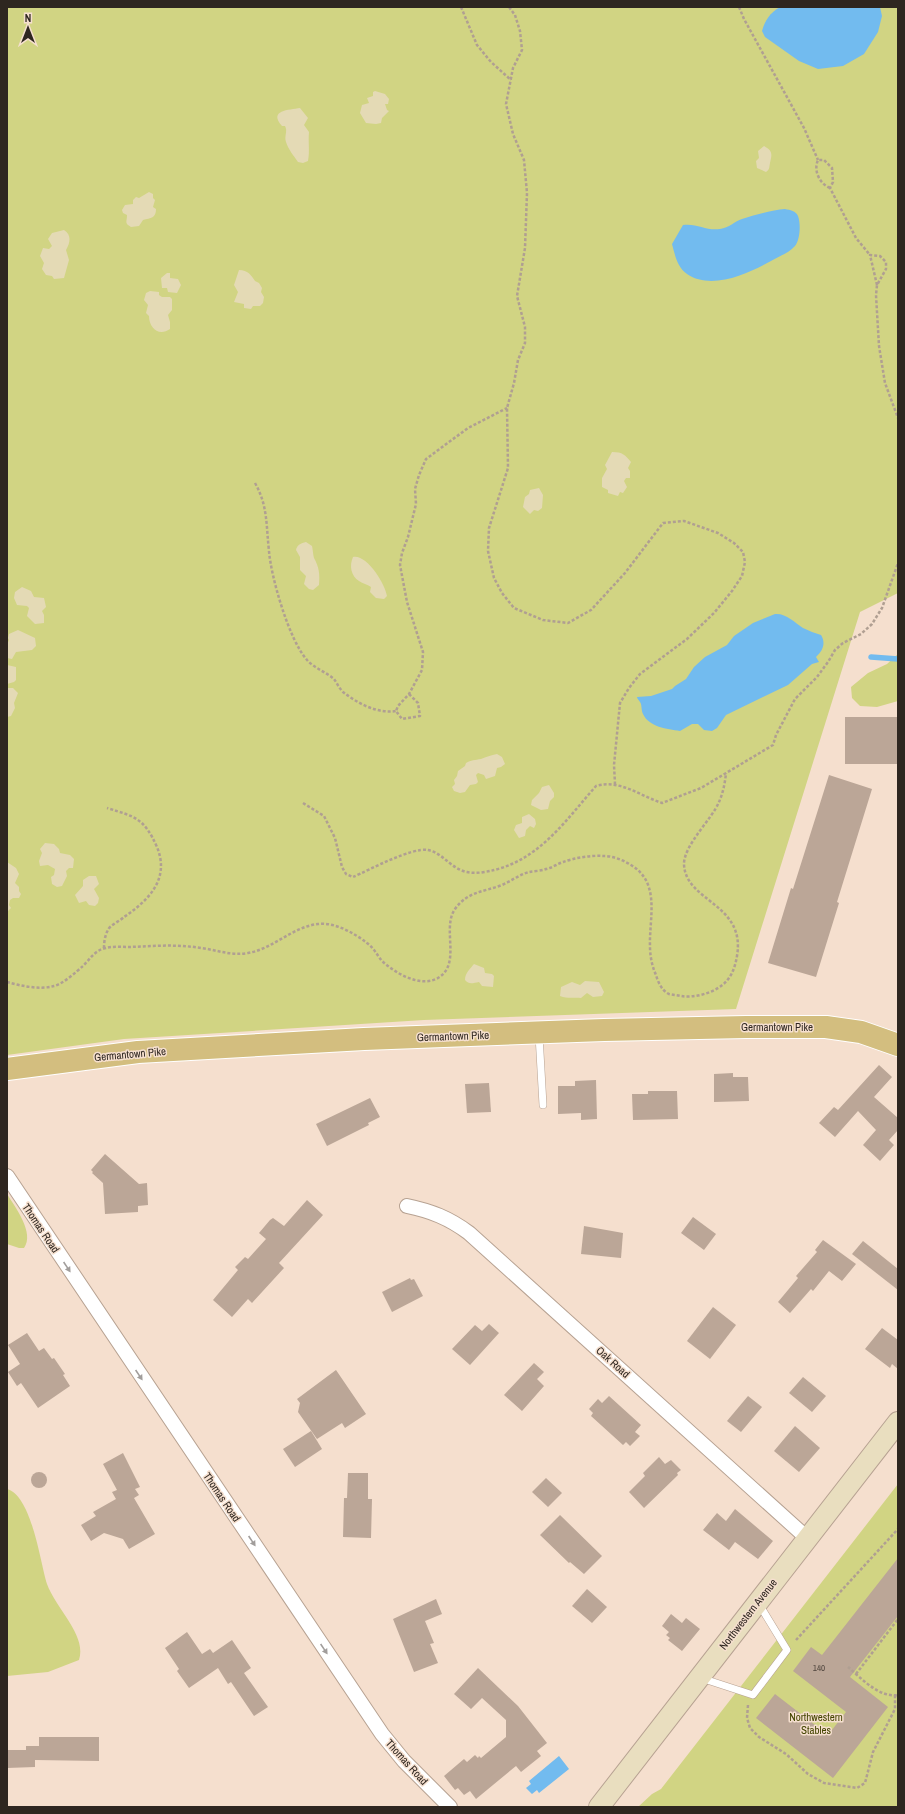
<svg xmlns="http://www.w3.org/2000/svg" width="905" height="1814" viewBox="0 0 905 1814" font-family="'Archivo Narrow',sans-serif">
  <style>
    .green { fill: #d1d483 }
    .sand { fill: #e4dab5 }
    .water { fill: #72bbef }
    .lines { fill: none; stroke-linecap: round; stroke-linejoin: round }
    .stream { stroke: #72bbef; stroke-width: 5.5 }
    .building { fill: #bba697 }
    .lane-casing { stroke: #b7a292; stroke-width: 8 }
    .street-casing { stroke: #b7a292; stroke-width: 16 }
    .secondary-casing { stroke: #b7a292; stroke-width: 22 }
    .primary-casing { stroke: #fff; stroke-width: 24 }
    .path { stroke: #b09f92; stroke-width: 2.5; stroke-dasharray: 3 2; stroke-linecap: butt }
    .lane { stroke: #fff; stroke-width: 7 }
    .street { stroke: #fff; stroke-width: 14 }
    .secondary { stroke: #e9debf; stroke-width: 20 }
    .primary { stroke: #d3be7f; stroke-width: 22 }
    .oneway { fill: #a19d9b }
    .labels { text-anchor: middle; stroke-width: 3; stroke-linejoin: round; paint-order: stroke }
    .number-label { font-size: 9px; fill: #51463e }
    .street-label { font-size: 11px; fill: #2e2620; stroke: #f5dfce }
    .park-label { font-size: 11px; fill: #444502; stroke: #f5dfce }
  </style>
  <rect width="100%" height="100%" fill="#f5dfce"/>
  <g class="green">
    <path d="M7 7H898V593L860 612 736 1009 424 1020 124 1039 7 1055Z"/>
    <path d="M898 654V701L877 707 860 706 852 698 851 687 868 673 887 664Z"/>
    <path d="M7 1194C15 1207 35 1233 24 1248H19L7 1244Z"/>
    <path d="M898 1484V1807H638L652 1794 661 1789Z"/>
    <path d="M7 1489C32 1496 40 1562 47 1584 56 1609 87 1635 79 1660L48 1672 7 1676Z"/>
  </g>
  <g class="sand">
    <path d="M375 91 385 94 389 99 388 104H385L387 110 389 111 382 118 381 123 376 124 366 123 360 113 362 105 369 103 367 98 373 96V92Z"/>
    <path d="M300 108 308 118 304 125 309 132C308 142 310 151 308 161L303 163 298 162C294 156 288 149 286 142 284 136 288 131 285 126H282C268 110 289 110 300 108Z"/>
    <path d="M764 146C773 151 772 154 770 163 769 168 770 169 766 172L757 168 756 161 759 158 758 151Z"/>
    <path d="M149 192 153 194V198L155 200 153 207 156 209C156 218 151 218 143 220L139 226 131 227C124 223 127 222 127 215L123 213 122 210 125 205 133 204V200L136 197 139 198Z"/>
    <path d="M64 230C72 235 70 243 66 250L69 260 64 278 54 279 52 276 46 275 42 269 44 263 40 256 43 248 49 249 52 246 48 239 52 233Z"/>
    <path d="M239 270C248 270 251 275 255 281L259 283 262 288 261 292 264 297 263 303 260 306H253L251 309 244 308V304L234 302 238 292 234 285Z"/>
    <path d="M167 273H170V278L178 279 181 285 177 293 168 292 167 288H162L161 278Z"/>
    <path d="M150 291 159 292V295L162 297H170L172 299V310L168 315 170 322V329C159 337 149 328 149 316L146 313 148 305 144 300 146 293Z"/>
    <path d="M612 452C623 452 625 455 631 462L628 468 630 471V478H626L624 481 627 487 623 493 620 492 618 496 608 493V490L602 487V478L607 469 605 465Z"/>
    <path d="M539 488 543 495 542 508 538 511 534 510 530 514 523 507 525 497 529 494 530 490Z"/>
    <path d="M306 542 312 546C313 550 313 555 314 558 319 567 320 574 319 585L313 590 309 589 304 584 306 576 300 570V557L296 550C297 545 301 543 306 542Z"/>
    <path d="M353 557C367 554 385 584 387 596L384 599 376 598 370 592 371 587C367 584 363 584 359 581 351 576 349 566 353 557Z"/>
    <path d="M22 587 31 591 34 597 44 598 46 607 42 611 44 615V623L35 624 27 616 29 608 27 606 17 605 14 598 15 592Z"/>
    <path d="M18 630 35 638 36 646 32 650 16 652 12 659 7 658V645L9 640 8 638 9 634Z"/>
    <path d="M7 665 16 667V680L14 682 7 684Z"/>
    <path d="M7 688H13L18 693 14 703 15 708 11 716 7 717Z"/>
    <path d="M497 754 502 757 505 764 501 767 497 768 495 776 486 779 484 775 478 773 476 775 478 782 476 784 470 785 465 792 460 793 454 791 452 787 455 784 454 780 457 776 458 771 465 766 466 763C471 760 475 760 481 759 486 757 491 755 497 754Z"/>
    <path d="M549 785 554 793V797L550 801 548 809 541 810 531 805 532 800 539 793 542 787Z"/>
    <path d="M529 814 535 819 536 824 534 828 530 826 526 830 525 836 519 838 514 830 516 825 522 823V817Z"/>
    <path d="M45 843 54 844 59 849 60 853 70 855 74 859 73 868H69L66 871 67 876 62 886 57 887 52 884 51 877 54 875 55 869 48 865 40 866 39 861 42 853 40 849Z"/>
    <path d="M7 862 16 868 19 874 15 883 19 887V891L21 894 19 898H13L10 900 9 905 11 908 7 912Z"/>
    <path d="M89 876H96L99 884 94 889 99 898 98 903 95 906 89 905 86 901 79 903 75 895 83 886V880Z"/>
    <path d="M474 964 484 968 485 973 492 974 494 976 493 987 482 986 479 982C473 983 469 985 465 980 465 973 470 969 474 964Z"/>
    <path d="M585 981 599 982 604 992 602 996 593 997 587 993 581 998C574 997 568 999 560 996L561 987 572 982 580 985Z"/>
  </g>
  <g class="water">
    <path d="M780 7H880L882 16 878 32 864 54 843 66 818 69 799 61 765 37 762 31C765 20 770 13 780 7Z"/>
    <path d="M785 209C790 210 796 211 798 216 801 224 800 240 795 246 789 253 779 256 771 261 749 273 712 291 687 274 677 267 675 255 672 244L683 225C697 223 706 231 720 229 729 228 735 221 742 219 754 215 773 210 785 209Z"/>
    <path d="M775 614C786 613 794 622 803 628 809 631 815 633 821 635 826 643 823 651 816 657L819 662 812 664 788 685 726 715 717 728 712 731 704 730 698 724H692L680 731C667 729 649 727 643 714 641 710 642 704 640 702 639 700 637 699 637 697L651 696 672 689 675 686 686 679 694 667 705 657 727 645 734 636 753 623Z"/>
    <path d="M559 1756 569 1769 539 1793 537 1790 532 1794 526 1788 531 1784 529 1781Z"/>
  </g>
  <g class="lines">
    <path class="stream" d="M871 657 898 659"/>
  </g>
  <g class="building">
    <rect x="845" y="717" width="53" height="47"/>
    <path d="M829 775 872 789 837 902 839 903 816 977 768 963 791 888 793 889Z"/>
    <path d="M879 1065 892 1077 874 1097 898 1118V1130L889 1140 894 1145 880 1161 863 1145 876 1130 858 1111 835 1137 819 1123 834 1107 838 1110Z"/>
    <path d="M733 1073V1077H748L749 1101 714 1102V1074Z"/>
    <path d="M596 1080 597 1119 581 1120V1113L558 1114V1086H575V1081Z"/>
    <path d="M489 1083 491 1112 467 1113 465 1084Z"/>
    <path d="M648 1091H677L678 1119 633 1120 632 1094H648Z"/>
    <path d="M370 1098 380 1117 368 1123 369 1125 327 1146 316 1124Z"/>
    <path d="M105 1154 139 1184 147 1183 148 1205 138 1206V1212L105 1214 103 1183 92 1173 93 1172 91 1170Z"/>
    <path d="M307 1200 323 1215 279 1263 284 1268 252 1303 248 1299 232 1317 213 1300 238 1270 235 1267 245 1257 248 1259 266 1239 259 1233 270 1220 273 1218 284 1226Z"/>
    <path d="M693 1217 716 1234 704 1250 681 1233Z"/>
    <path d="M584 1226 623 1233 621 1258 581 1254Z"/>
    <path d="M823 1240 856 1264 842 1281 829 1271 813 1291 811 1289 790 1313 778 1302 798 1278 796 1276 817 1252 815 1250Z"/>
    <path d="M863 1241 898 1269V1290L852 1254Z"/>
    <path d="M410 1278 411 1280 414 1279 423 1296 392 1312 382 1292Z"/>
    <path d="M713 1307 736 1325 710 1359 687 1341Z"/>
    <path d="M489 1324 499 1333 470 1365 452 1349 475 1325 482 1331Z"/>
    <path d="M882 1328 898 1340V1369L892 1364 890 1368 865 1349Z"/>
    <path d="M27 1333 39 1351 44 1348 52 1359 54 1358 65 1374 63 1375 70 1386 38 1408 21 1383 17 1386 8 1372 20 1364 8 1345Z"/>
    <path d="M534 1363 544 1372 537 1379 544 1386 522 1411 504 1395Z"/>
    <path d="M336 1370 366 1414 345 1428 342 1423 317 1439 298 1412 300 1403 297 1399Z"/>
    <path d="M803 1377 826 1396 812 1412 789 1393Z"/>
    <path d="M609 1396 641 1425 635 1432 640 1436 630 1446 626 1442 623 1445 591 1416 593 1413 589 1409 598 1399 602 1403Z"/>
    <path d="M748 1396 762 1407 741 1432 727 1421Z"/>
    <path d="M795 1426 820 1448 799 1472 774 1451Z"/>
    <path d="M311 1431 322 1449 295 1467 283 1449Z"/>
    <path d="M123 1453 140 1487 135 1489 139 1495 134 1498 155 1534 129 1549 123 1539 104 1533 91 1541 81 1525 96 1516 93 1512 116 1499 112 1492 117 1490 103 1464Z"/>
    <path d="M659 1457 665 1464 671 1460 681 1470 677 1473 678 1475 644 1508 629 1492 645 1476 643 1473Z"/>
    <circle cx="39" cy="1480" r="8"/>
    <path d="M348 1473H368V1499H372L371 1538 343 1537 344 1498H347Z"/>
    <path d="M546 1478 562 1493 548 1507 532 1492Z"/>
    <path d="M735 1509 773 1541 758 1559 735 1542 729 1550 703 1530 717 1513 726 1521Z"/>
    <path d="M560 1515 602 1556 584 1574 570 1562 569 1563 540 1535Z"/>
    <path d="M898 1558V1616L850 1677 888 1707 833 1778 756 1718 775 1694 828 1735 846 1712 793 1671 811 1647 822 1655Z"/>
    <path d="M587 1589 607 1607 592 1623 572 1606Z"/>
    <path d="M436 1599 442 1614 425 1621 434 1643 430 1644 438 1663 414 1672 393 1619Z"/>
    <path d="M671 1614 682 1623 686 1618 700 1629 682 1651 668 1640 670 1638 666 1635 669 1632 662 1626Z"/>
    <path d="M187 1632 202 1654 210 1649 213 1653 232 1640 251 1668 244 1673 268 1707 254 1716 231 1682 228 1684 218 1668 189 1688 177 1671 179 1669 165 1648Z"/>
    <path d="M478 1668 518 1706 547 1743 537 1751 541 1756 521 1772 516 1766 476 1799 470 1791 464 1795 458 1788 455 1790 444 1776 464 1759 467 1762 475 1755 478 1758 479 1756 481 1758 506 1737V1720L482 1698 471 1709 454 1694Z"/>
    <path d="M39 1737H99V1761L35 1760V1767L7 1768V1750H26V1746H39Z"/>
  </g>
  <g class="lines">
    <defs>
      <g id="lane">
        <path d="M539 1035 543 1105"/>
        <path d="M701 1678 753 1695 787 1650 759 1604"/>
      </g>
      <g id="street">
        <path d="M7 1176 382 1734 404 1761 450 1807"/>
        <path d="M407 1206C431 1211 449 1218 469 1233L807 1538"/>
      </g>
      <path id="secondary" d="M599 1807 898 1422"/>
      <path id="primary" d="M7 1069 138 1052 364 1039 604 1030 746 1027H826L861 1032 898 1045"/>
    </defs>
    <use href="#lane" class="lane-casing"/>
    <use href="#street" class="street-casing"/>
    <use href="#secondary" class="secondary-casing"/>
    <use href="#primary" class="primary-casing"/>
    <g class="path">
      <path d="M461 7 477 45 491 62 511 80"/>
      <path d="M509 7 515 15 520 31 522 50 513 68 506 104 513 134 524 160 527 193 525 248 517 296 525 327V343L518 360 514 383 507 408 508 468 489 528 488 551 494 578 502 593 514 608 543 620 568 623 591 610 625 573 663 523 684 521 718 533 734 543 743 552 745 562 742 576 732 591 714 613 687 639 640 674 629 688 620 703 614 765 615 784"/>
      <path d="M739 7 744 19 804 128 818 160"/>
      <path d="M830 188C820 184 813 171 818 160H824L832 168 833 182 830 188 856 238 870 255"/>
      <path d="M877 285 870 255 880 256 886 262V269L877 285 876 295 879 346 885 383 898 418"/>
      <path d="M255 483C268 506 266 525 269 551 271 577 289 640 307 660 314 668 326 672 334 679 337 683 339 688 343 692 357 703 377 714 396 711"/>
      <path d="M409 694 418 703 420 716 402 719 396 711 398 706 409 694 422 670 423 652 407 602 400 565 402 553 408 537 416 504 415 489 419 475 426 459 468 428 507 408"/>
      <path d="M303 803 324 816 335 838 342 867 346 874 353 877C369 870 412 847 428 850 443 853 451 869 467 872 476 874 486 872 494 870 540 859 566 820 596 786 620 779 640 796 662 803L701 788 773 745 776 735 795 699 817 677 828 662 835 650 843 643 861 634 872 624 882 608 898 563"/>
      <path d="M104 948C104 942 105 935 108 930 110 925 120 921 124 917 149 900 170 879 157 847 144 818 136 817 107 808"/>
      <path d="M7 982C21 986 40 990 54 986 63 984 76 972 83 966 90 959 95 950 106 948 113 946 122 947 130 947 153 946 177 944 201 948 217 950 231 956 248 953 273 949 292 927 318 924 335 922 354 933 367 943 374 948 377 955 382 961 395 973 419 987 436 979 463 966 441 929 455 909 468 891 484 892 502 885 511 881 519 875 529 872 534 871 541 871 546 869 552 868 557 864 563 862 574 858 591 855 604 856 613 856 623 860 631 865 661 883 649 918 650 946 650 956 652 966 656 975 658 982 662 991 669 994 673 995 677 995 681 996 693 998 710 994 721 986 731 979 735 968 737 956 746 903 685 902 684 864 684 845 712 819 719 802 723 793 725 783 726 773"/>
      <path d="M796 1640 898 1529"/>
      <path d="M848 1667C861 1678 879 1698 898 1695"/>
      <path d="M856 1674 898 1619"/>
      <path d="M748 1705 747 1718 750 1728 759 1737 786 1754 808 1774 824 1783 857 1788 865 1783 873 1752 895 1709V1695"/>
    </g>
    <use href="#lane" class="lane"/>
    <use href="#street" class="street"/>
    <use href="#secondary" class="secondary"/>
    <use href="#primary" class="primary"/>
  </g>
  <defs><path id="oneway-solid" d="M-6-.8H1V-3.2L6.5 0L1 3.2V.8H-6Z"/></defs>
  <g class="oneway">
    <use href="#oneway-solid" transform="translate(67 1267) rotate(56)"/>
    <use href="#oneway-solid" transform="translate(139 1375) rotate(56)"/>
    <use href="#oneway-solid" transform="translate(252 1541) rotate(56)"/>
    <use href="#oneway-solid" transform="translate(324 1649) rotate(56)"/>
  </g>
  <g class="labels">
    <g class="number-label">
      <text x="819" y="1671">140</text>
    </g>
    <g class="street-label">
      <text x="777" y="1031">Germantown Pike</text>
      <text transform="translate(453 1036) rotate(-2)" y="4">Germantown Pike</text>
      <text transform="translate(130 1054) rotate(-5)" y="4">Germantown Pike</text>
      <text transform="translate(41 1228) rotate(56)" y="4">Thomas Road</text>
      <text transform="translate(613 1362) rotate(42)" y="4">Oak Road</text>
      <text transform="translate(222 1497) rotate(56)" y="4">Thomas Road</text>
      <text transform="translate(748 1614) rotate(-52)" y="4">Northwestern Avenue</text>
      <text transform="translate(407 1762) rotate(48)" y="4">Thomas Road</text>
    </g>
    <g class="park-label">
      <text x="816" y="1721">Northwestern<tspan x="816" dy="13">Stables</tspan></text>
    </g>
  </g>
  <rect width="905" height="1814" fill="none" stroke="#2e2620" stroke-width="16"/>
  <g transform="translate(28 28)" stroke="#f5dfce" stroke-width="3" paint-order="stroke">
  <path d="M0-3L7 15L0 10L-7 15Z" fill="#2e2620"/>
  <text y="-6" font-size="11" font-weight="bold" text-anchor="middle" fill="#2e2620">N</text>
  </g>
</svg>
